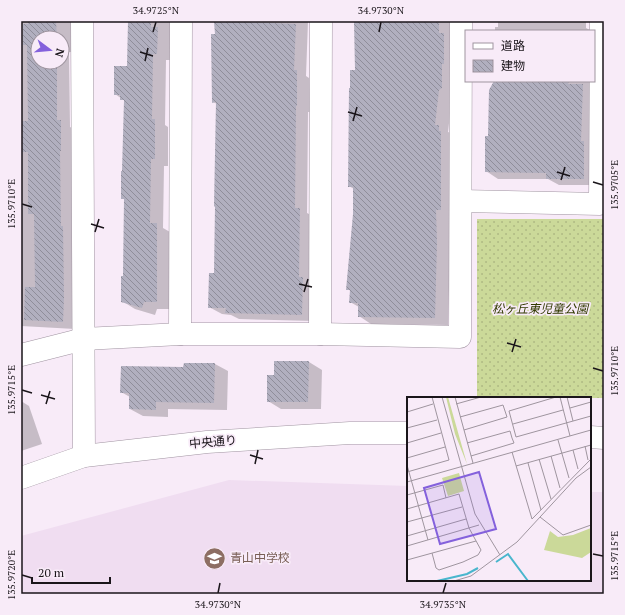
<svg xmlns="http://www.w3.org/2000/svg" width="625" height="615" viewBox="0 0 625 615" font-family="'PT Serif','Noto Sans JP',serif">
  <style>
    .built { fill: #f0ddf1 }
    .grass { fill: url(#grass-dots) }
    .shadow { fill: #0003; fill-rule: evenodd }
    .building { fill: url(#building-back-hatch) }
    .lines { fill: none; stroke-linecap: round; stroke-linejoin: round }
    .street-casing { stroke: #a094a1; stroke-width: 23 }
    .secondary-casing { stroke: #a094a1; stroke-width: 23 }
    .street { stroke: #fff; stroke-width: 22 }
    .secondary { stroke: #fff; stroke-width: 22 }
    .ticks { fill: none; stroke: #1a151a; stroke-width: 1.5 }
    .labels { text-anchor: middle; stroke-width: 3.5; stroke-linejoin: round; paint-order: stroke }
    .park-label { font-size: 12px; font-style: italic; fill: #313a00; stroke: #f8ebf8 }
    .street-label { font-size: 12px; fill: #1a151a; stroke: #f8ebf8 }
    .education-label { font-size: 12px; fill: #785e54; stroke: #f8ebf8; text-anchor: start }
    .inset-river { fill: none; stroke: #49b6cd; stroke-width: 2 }
    .inset-road { fill: none; stroke: #9f959f; stroke-width: 1 }
    .view { fill: #8461dc; fill-opacity: 0.15; stroke: #8461dc; stroke-width: 2 }
    .inset-edge { fill: none; stroke: #1a151a; stroke-width: 2 }
    .neatline { fill: none; stroke: #1a151a; stroke-width: 1.5 }
    .ticks-label { font-size: 10px; text-anchor: middle; fill: #1a151a }
  </style>
  <defs>
    <pattern id="grass-dots" width="8" height="8" patternUnits="userSpaceOnUse"><rect width="8" height="8" fill="#cbd999"/><path d="M2 2h.1M6 6h.1" fill="none" stroke="#aeb983" stroke-width="1.8" stroke-linecap="round"/></pattern>
    <pattern id="building-back-hatch" width="6" height="6" patternUnits="userSpaceOnUse"><rect width="6" height="6" fill="#b1afbf"/><path d="M-1 5l2 2M0 0l6 6M5-1l2 2" fill="none" stroke="#8f8d9a"/></pattern>
  </defs>
  <rect width="100%" height="100%" fill="#f8ebf8"/>
  <path class="built" d="M229 480 408 486V580H590V492H604V594H21V536Z"/>
  <rect class="grass" x="477" y="219" width="127" height="179"/>
  <g class="shadow">
    <path d="M21 21H73V52H69L70 127 74 129 75 329 21 326ZM38 38H62V62H38Z"/>
    <path d="M129 21H171L170 60H166L165 125 168 127V166H164L163 228 170 232 169 309H157L155 315 135 309 122 301 124 277 125 200 122 198 125 101 115 94 128 67Z"/>
    <path d="M216 21H308L306 76 309 78 310 112H308L307 213 313 216 315 321 239 319 231 315 222 314 209 307 215 274 217 104 213 102Z"/>
    <path d="M355 21H452V97L448 132 451 133 454 217H449L450 251 448 325 371 324 359 316V307L350 302 351 291 347 289 354 214V189L349 186 356 71Z"/>
    <path d="M498 21H586V28L592 31H495V27H498Z"/>
    <path d="M495 81H594L592 185H559L548 179H498L486 171Z"/>
    <path d="M275 362H309L322 370 321 409H281L268 401 275 376Z"/>
    <path d="M215 364 228 371 227 410 168 409V417L143 416 130 409V397L121 392 184 368Z"/>
    <path d="M21 401 29 406 42 444 21 451Z"/>
  </g>
  <g class="building">
    <path d="M28 21H56L57 38H38V62H57V120H61V151H60L61 226H63L64 298 63 322 24 320 25 287H35L34 214H28V152H21V121H28L27 45H23V24H28Z"/>
    <path d="M128 21H151V27H158L157 54H153L152 119H155V159H151L150 223H157V302H144L142 308 121 302V276H123L124 199H121V171H122L124 100H120V95H114V66H127Z"/>
    <path d="M361 21H439V33H444V64H442V88L439 90 435 125H439V131H441V210H436L437 243 435 318 358 317V303H349L350 290H346L353 214V187H348L349 88H350V70H355L354 22H361Z"/>
    <path d="M214 22H249L296 24 294 70H297V106H296L295 208H300L299 277H303L302 315 225 313 226 308H208L209 273H214L215 207 214 206 216 102 212 103 211 34H215Z"/>
    <path d="M494 81H569L568 84H583L581 141H584V179H546V173L485 172V136H488L489 90Z"/>
    <path d="M274 361H309L308 402H267V375H274Z"/>
    <path d="M184 363H215L214 403 156 402V410L129 409V393H120L121 366 183 367Z"/>
  </g>
  <g class="lines">
    <defs>
      <g id="street">
        <path d="M82 21 84 456"/>
        <path d="M461 201 600 204 601 21"/>
        <path d="M180 334 181 21"/>
        <path d="M320 334 321 21"/>
        <path d="M21 355 84 339 180 334H320L460 337 461 21"/>
      </g>
      <g id="secondary">
        <path d="M590 437 604 438"/>
        <path d="M21 478 84 456 207 442 350 433H408"/>
      </g>
    </defs>
    <use href="#street" class="street-casing"/>
    <use href="#secondary" class="secondary-casing"/>
    <use href="#street" class="street"/>
    <use href="#secondary" class="secondary"/>
  </g>
  <path class="ticks" d="M153 32 156 22M379 32 381 22M140 52 153 56M145 61 148 48M348 112 362 116M353 121 357 107M557 172 570 176M561 180 565 167M593 182 603 185M22 204 32 207M91 224 104 228M95 232 99 219M299 284 312 287M304 292 308 279M507 343 521 347M512 352 516 339M593 368 603 371M22 390 32 393M41 395 55 399M46 404 50 391M250 455 263 459M255 464 258 450M593 554 603 556M22 575 32 578M218 593 220 583M443 593 446 583"/>
  <defs>
    <symbol id="school-disc" viewBox="-11 -11 22 22"><circle r="9.5" fill="#8d6e63" stroke="#f8ebf8"/><path d="M0-5L7-2L0 1L-7-2ZM-4 1L0 2.5L4 1V4Q0 6-4 4Z" fill="#fff"/></symbol>
  </defs>
  <g fill-rule="evenodd">
    <use href="#school-disc" x="202" y="546" width="25" height="25"/>
  </g>
  <g class="labels">
    <g class="park-label">
      <text x="540" y="313">松ヶ丘東児童公園</text>
    </g>
    <g class="street-label">
      <text transform="translate(213 442) rotate(-5)" y="4">中央通り</text>
    </g>
    <g class="education-label">
      <text x="230" y="562">青山中学校</text>
    </g>
  </g>
  <g transform="translate(407 397)">
    <rect width="184" height="184" fill="#f8ebf8"/>
    <path d="M39 0H41L60 67 48 37ZM52 76 57 94 41 99 35 81Z" fill="#cbd999"/>
    <path d="M184 131V155L175 161 137 153 143 134 151 140 166 138Z" fill="#cbd999"/>
    <path class="inset-river" d="M89 165 101 157 121 184M30 184 60 177 71 171"/>
    <path class="inset-road" d="M35 0 68 117 93 158M48 0 66 66M149 0 102 14 109 40 184 19M153 0 163 39M160 0 166 24M49 7 74 0M163 11 184 5M0 15 26 7M53 20 96 8 100 20 57 33M106 27 156 13M0 31 30 23M151 43 162 81M0 46 34 36M60 46 103 34 105 41 107 46 64 59M178 49 181 63M166 53 171 72M105 55 125 122 184 62M144 59 153 91M0 61 38 50M132 62 144 102M121 66 134 113M0 68 21 143M109 69 184 48M0 75 42 63 25 0M0 85 184 33M0 98 36 88 39 101M0 112 52 97 62 131 74 153 71 158 56 165 32 173 29 171 25 156M133 120 156 138 184 128M0 125 55 110M0 139 59 122M0 149 72 128M0 163 69 144M47 184 64 179 110 145 169 81 184 70"/>
    <path class="view" d="M72 75 89 132 33 147 17 91Z"/>
    <rect width="184" height="184" class="inset-edge"/>
  </g>
  <rect width="625" height="615" fill="none" stroke="#f8ebf8" stroke-width="44"/>
  <rect x="465" y="30" width="130" height="52" fill="#f8ebf8" stroke="#9f959f"/>
  <rect x="473" y="43" width="20" height="6" fill="#ffffff" stroke="#9f959f"/>
  <text x="501" y="50" font-size="12" fill="#1a151a">道路</text>
  <rect x="473" y="60" width="20" height="12" fill="url(#building-back-hatch)" stroke="#9f959f"/>
  <text x="501" y="70" font-size="12" fill="#1a151a">建物</text>
  <g transform="translate(50 50) rotate(106)"><circle r="19" fill="#f8ebf8" stroke="#9f959f"/>
  <path d="M0-3L7 15L0 10L-7 15Z" fill="#8461dc"/>
  <text y="-6" font-size="11" font-weight="bold" text-anchor="middle" fill="#1a151a">N</text>
  </g>
  <path d="M32 577v6h78v-6" fill="none" stroke="#1a151a" stroke-width="2"/>
  <text x="38" y="577" font-size="12" fill="#1a151a" stroke="#f8ebf8" stroke-width="3" paint-order="stroke">20 m</text>
  <rect x="22" y="22" width="581" height="571" class="neatline"/>
  <g class="ticks-label">
    <text x="156" y="14">34.9725°N</text>
    <text x="381" y="14">34.9730°N</text>
    <text transform="translate(614 185) rotate(-90)" y="4">135.9705°E</text>
    <text transform="translate(11 204) rotate(-90)" y="4">135.9710°E</text>
    <text transform="translate(614 371) rotate(-90)" y="4">135.9710°E</text>
    <text transform="translate(11 390) rotate(-90)" y="4">135.9715°E</text>
    <text transform="translate(614 556) rotate(-90)" y="4">135.9715°E</text>
    <text transform="translate(11 575) rotate(-90)" y="4">135.9720°E</text>
    <text x="218" y="608">34.9730°N</text>
    <text x="443" y="608">34.9735°N</text>
  </g>
</svg>
